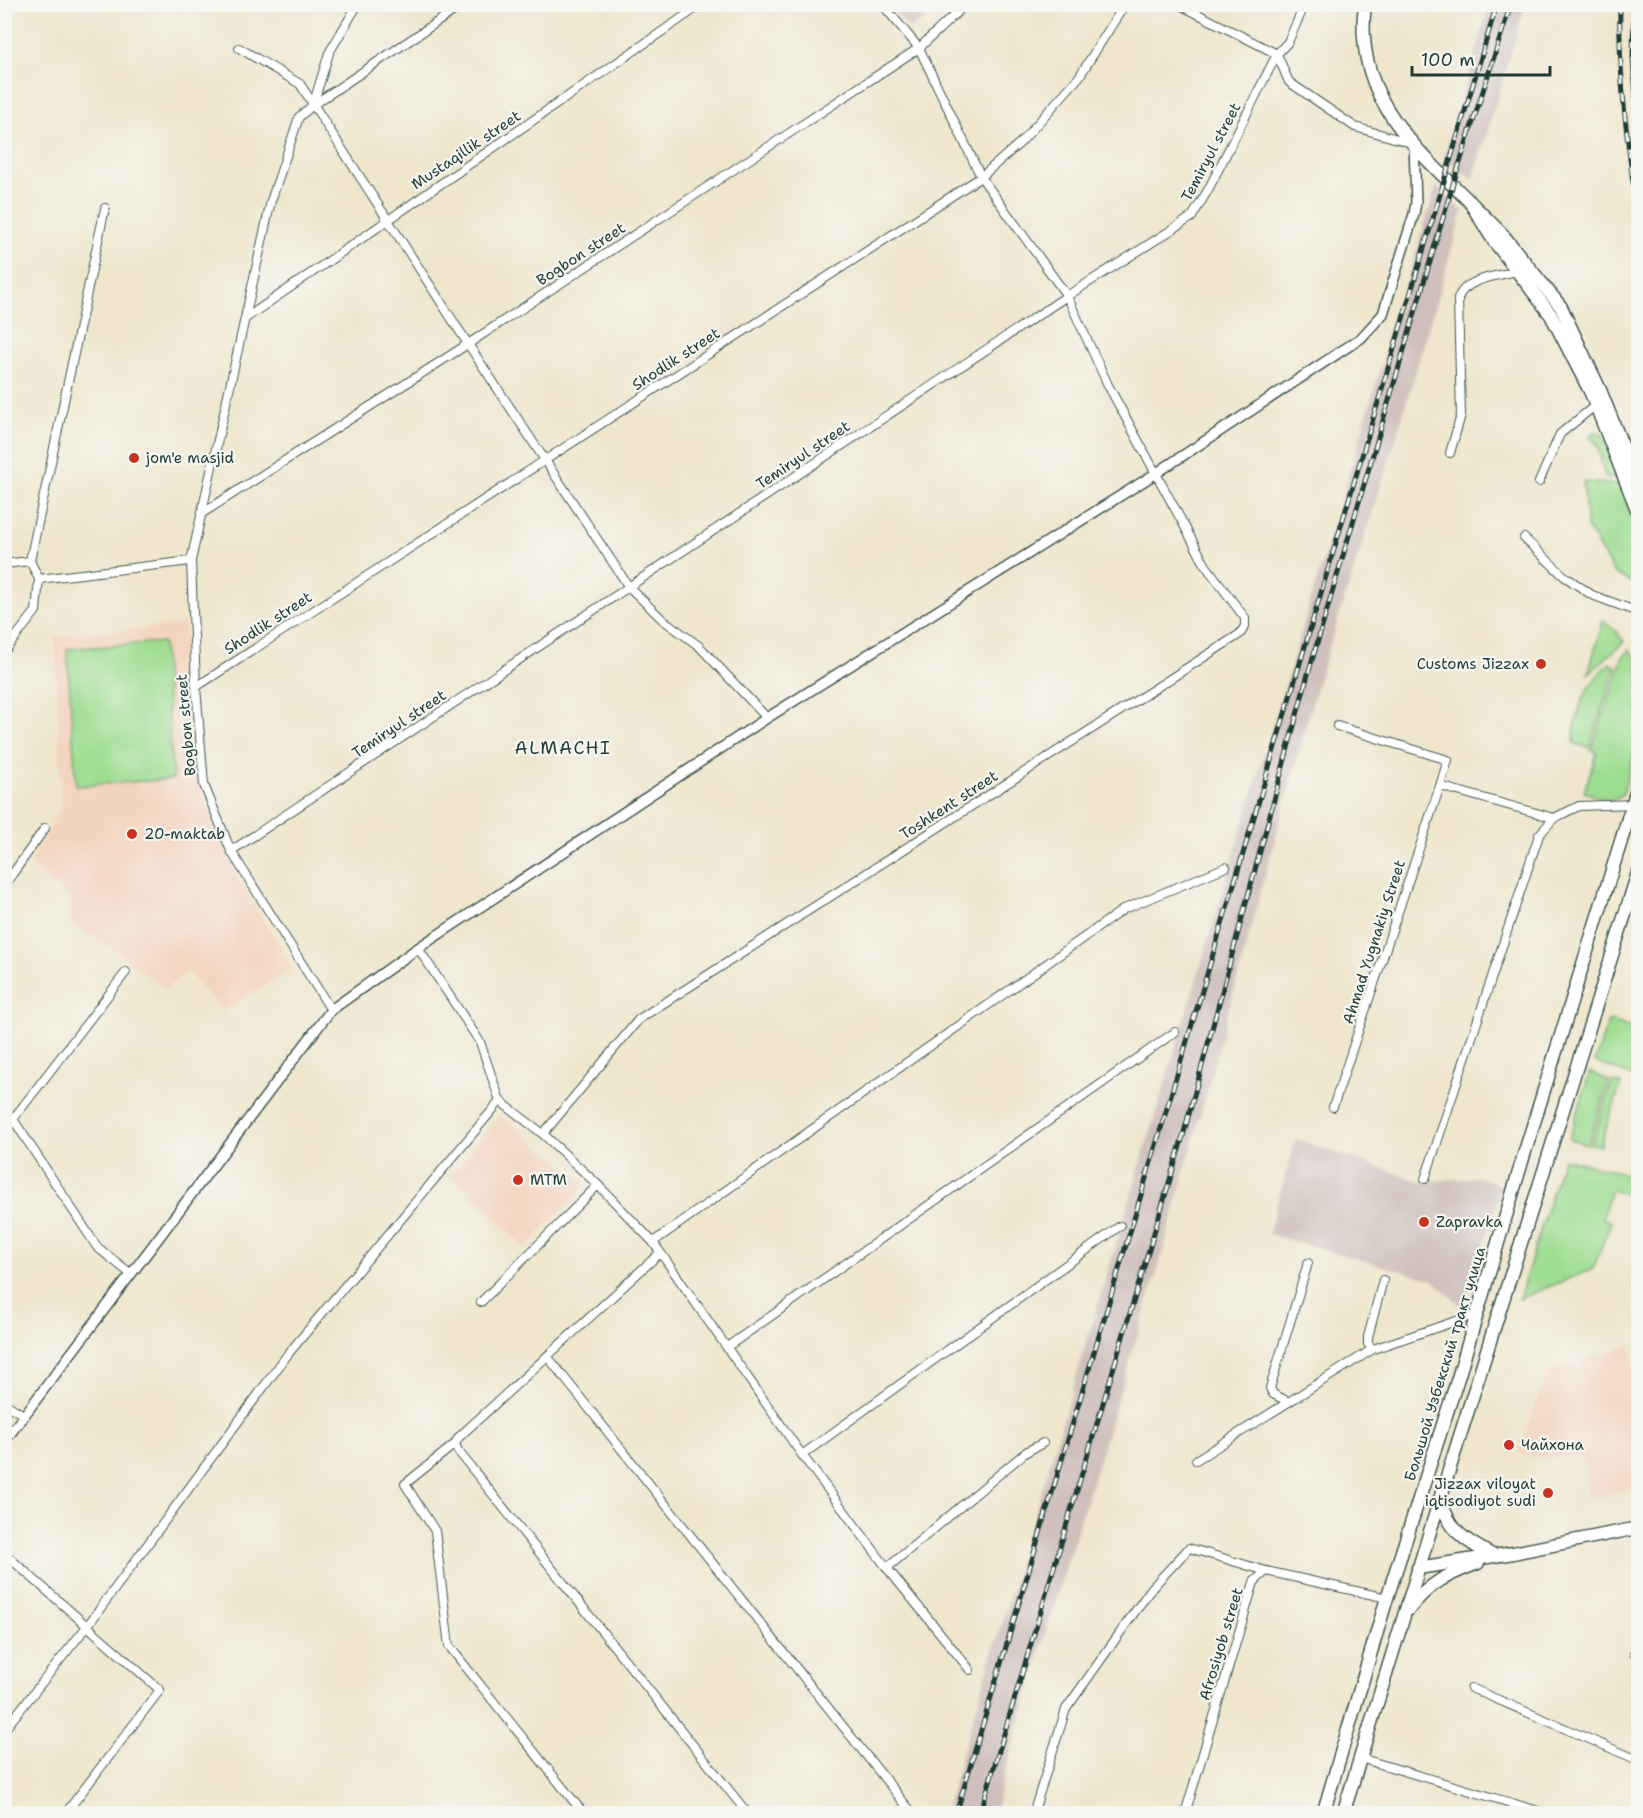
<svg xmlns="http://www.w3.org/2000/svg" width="1643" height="1818" viewBox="0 0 1643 1818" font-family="'Shantell Sans',sans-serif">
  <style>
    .built { fill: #f3d4bf }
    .industrial { fill: #cfc0bb }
    .green { fill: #9fdd92; stroke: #5f8d63; stroke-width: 1.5 }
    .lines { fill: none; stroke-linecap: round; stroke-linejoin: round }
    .minor-casing { stroke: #3e564b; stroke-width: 10 }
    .tertiary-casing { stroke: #3e564b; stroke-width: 12 }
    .primary-casing { stroke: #3e564b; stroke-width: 15 }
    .minor { stroke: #fff; stroke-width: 8 }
    .tertiary { stroke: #fff; stroke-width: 9 }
    .primary { stroke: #fff; stroke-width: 12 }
    .rail-casing { stroke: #1f3d34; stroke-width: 5 }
    .rail { stroke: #f6f6f2; stroke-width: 3; stroke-dasharray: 9; stroke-linecap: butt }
    .poi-dot { fill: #c8321e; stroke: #f6f6f2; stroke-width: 2 }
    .labels { text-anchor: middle; stroke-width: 4.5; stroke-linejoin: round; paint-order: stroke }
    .street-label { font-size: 15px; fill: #1f3d34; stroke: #f6f6f2 }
    .poi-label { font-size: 15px; fill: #1f3d34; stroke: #f6f6f2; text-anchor: start }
    .quarter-label { font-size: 18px; letter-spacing: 1.5px; fill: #1f3d34; stroke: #f6f6f2 }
  </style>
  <rect width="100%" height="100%" fill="#f6f6f2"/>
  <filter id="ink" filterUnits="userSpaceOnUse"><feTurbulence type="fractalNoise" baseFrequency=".0167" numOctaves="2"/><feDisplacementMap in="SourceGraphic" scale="12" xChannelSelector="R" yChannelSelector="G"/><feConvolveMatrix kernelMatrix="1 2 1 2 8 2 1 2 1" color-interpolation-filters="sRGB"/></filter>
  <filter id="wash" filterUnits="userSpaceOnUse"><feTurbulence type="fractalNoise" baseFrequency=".008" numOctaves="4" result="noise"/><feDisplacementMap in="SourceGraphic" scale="24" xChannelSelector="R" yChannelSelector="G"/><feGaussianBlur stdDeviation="1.35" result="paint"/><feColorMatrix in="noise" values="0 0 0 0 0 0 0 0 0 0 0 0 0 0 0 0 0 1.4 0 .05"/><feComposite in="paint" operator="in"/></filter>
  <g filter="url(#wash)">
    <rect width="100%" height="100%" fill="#efe6cd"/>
    <g class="built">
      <path d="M185 624 200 790 236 876 293 968 223 1011 188 971 165 989 119 954 71 922 70 898 30 863 62 805 55 637Z"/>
      <path d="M500 1115 586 1185 525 1248 452 1175Z"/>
      <path d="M1630 1345 1638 1384V1486L1589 1499 1582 1456 1532 1458 1518 1453 1549 1371Z"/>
    </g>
    <g class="industrial">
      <path d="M889 5H926L932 13 910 29Z"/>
      <path d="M1490 5H1525L1473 179 1444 157Z"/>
      <path d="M1436 186 1463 211 1396 438 1317 685 1163 1252 1028 1690 994 1813 944 1814Z"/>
      <path d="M1296 1139 1421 1182 1478 1177 1502 1185 1464 1309 1433 1280 1268 1234Z"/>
    </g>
    <g class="green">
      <path d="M1593 432 1602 434 1622 479 1605 477 1597 443 1591 439 1590 436Z"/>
      <path d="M1583 482 1623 485 1638 532V586L1614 573 1587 527Z"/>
      <path d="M1603 621 1616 631 1624 642 1588 674Z"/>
      <path d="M163 642 173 779 76 786 67 649Z"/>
      <path d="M1629 649 1638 661V737L1623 794 1610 801 1584 792 1597 752 1591 750 1622 659Z"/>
      <path d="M1610 663 1612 666H1616L1589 748 1574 743C1574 711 1586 684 1610 663Z"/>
      <path d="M1613 1021 1638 1031V1078L1595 1062 1608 1022Z"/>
      <path d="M1590 1072 1609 1081 1588 1144 1569 1139Z"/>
      <path d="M1612 1082 1621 1084 1600 1146 1591 1144Z"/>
      <path d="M1563 1158 1638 1177V1197L1611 1190 1602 1218 1611 1222 1593 1269 1519 1299Z"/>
    </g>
  </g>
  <g filter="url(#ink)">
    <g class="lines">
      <defs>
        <g id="minor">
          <path d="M1178 4 1277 54 1289 82 1355 127 1412 143"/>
          <path d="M239 48 300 84 468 344 629 587 662 619 699 646 767 718"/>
          <path d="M313 105 329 53 358 4"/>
          <path d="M246 318 702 4"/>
          <path d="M1450 453 1461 415 1458 299C1464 278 1499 276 1517 271"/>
          <path d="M1539 482 1560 434 1597 404"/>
          <path d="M201 514 468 344 919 48 966 4"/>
          <path d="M1524 538 1564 576 1592 595 1638 612"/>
          <path d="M30 561 105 208"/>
          <path d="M4 564 30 561 39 579 191 561"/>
          <path d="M4 652 36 611 39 579"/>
          <path d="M196 687 981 177 1021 142 1079 77 1125 4"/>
          <path d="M1337 726 1448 760 1440 786 1554 818"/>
          <path d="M231 851 1067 296 1192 217 1208 190 1277 54 1288 42 1305 4"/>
          <path d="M4 886 45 828"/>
          <path d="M418 948 480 1042 500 1101 543 1134 598 1185 653 1242 802 1455 887 1568 970 1670"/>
          <path d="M331 1010 231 851 204 785 196 687 191 561 271 201 299 117 313 105 464 4"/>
          <path d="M1333 1107 1440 786"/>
          <path d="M4 1112 13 1119 97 1247 131 1274"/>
          <path d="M4 1131 126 972"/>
          <path d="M543 1134 639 1019 1240 634 1245 626V618L1206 566 1108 385 1067 296 981 177 919 48 882 4"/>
          <path d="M1425 1179 1539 835 1554 818 1579 806 1634 804"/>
          <path d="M653 1242 1124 909 1226 867"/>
          <path d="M660 1253 459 1437 455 1444 458 1451 748 1814"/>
          <path d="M481 1302 598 1185"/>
          <path d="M727 1347 1175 1032"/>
          <path d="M1373 1349 1368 1344V1337L1383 1280"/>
          <path d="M547 1356 913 1814"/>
          <path d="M1287 1401 1273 1394 1270 1388 1308 1263"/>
          <path d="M4 1403 25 1416"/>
          <path d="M455 1444 405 1484 435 1531 449 1646 584 1814"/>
          <path d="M802 1455 1120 1226"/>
          <path d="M1196 1460 1373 1349 1477 1314"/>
          <path d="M4 1553 160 1690 65 1814"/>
          <path d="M887 1568 1026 1452 1043 1443"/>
          <path d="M1634 1654H1638"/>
          <path d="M1471 1688 1638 1760"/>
          <path d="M4 1730 88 1625 288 1354 500 1101"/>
          <path d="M1360 1758 1548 1814"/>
          <path d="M1033 1814 1066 1709 1151 1589 1189 1548 1266 1571"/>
          <path d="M1185 1814 1254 1582 1266 1571 1387 1598"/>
          <path d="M1512 1814 1515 1804"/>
        </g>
        <path id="tertiary" d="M4 1442 331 1010 418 948 767 718 1155 474 1361 338 1383 314 1414 214 1416 203 1414 144"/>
        <g id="primary">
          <path d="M1365 4C1353 95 1412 145 1470 202"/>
          <path d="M1638 485 1600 390 1561 307 1502 234 1470 202 1494 241 1551 315 1591 393 1638 512"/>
          <path d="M1440 1499C1451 1533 1463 1539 1492 1555"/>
          <path d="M1418 1568 1513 1553 1638 1528"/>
          <path d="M1409 1609C1429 1583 1447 1575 1478 1563"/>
          <path d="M1323 1814 1387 1598 1458 1378 1523 1158 1638 786"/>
          <path d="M1343 1814 1440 1499 1638 873"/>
        </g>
      </defs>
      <use href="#minor" class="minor-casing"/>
      <use href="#tertiary" class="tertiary-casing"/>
      <use href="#primary" class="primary-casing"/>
      <use href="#minor" class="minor"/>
      <use href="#tertiary" class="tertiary"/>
      <use href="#primary" class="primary"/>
      <defs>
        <g id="rail">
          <path d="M1620 4C1618 76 1628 147 1638 217"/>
          <path d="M1634 4 1633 58 1638 120"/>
          <path d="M956 1814 1497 4"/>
          <path d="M980 1814 1183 1136 1308 674 1453 184 1511 4"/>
        </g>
      </defs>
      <use href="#rail" class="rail-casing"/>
      <use href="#rail" class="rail"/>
    </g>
  </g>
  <g class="poi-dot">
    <circle cx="134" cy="458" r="6"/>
    <circle cx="1541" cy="664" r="6"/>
    <circle cx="132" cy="834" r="6"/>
    <circle cx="518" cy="1180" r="6"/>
    <circle cx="1424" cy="1222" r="6"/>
    <circle cx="1509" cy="1445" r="6"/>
    <circle cx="1548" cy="1493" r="6"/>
  </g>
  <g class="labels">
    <g class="street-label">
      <text transform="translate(466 150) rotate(-34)" y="5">Mustaqillik street</text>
      <text transform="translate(1211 152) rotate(-62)" y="5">Temiryul street</text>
      <text transform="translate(581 254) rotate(-33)" y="5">Bogbon street</text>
      <text transform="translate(676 359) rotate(-33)" y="5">Shodlik street</text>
      <text transform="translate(803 455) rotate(-34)" y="5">Temiryul street</text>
      <text transform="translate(268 623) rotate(-33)" y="5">Shodlik street</text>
      <text transform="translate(399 724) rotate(-34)" y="5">Temiryul street</text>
      <text transform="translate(186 725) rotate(-95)" y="5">Bogbon street</text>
      <text transform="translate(949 805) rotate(-33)" y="5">Toshkent street</text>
      <text transform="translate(1374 942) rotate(-72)" y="5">Ahmad Yugnakiy Street</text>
      <text transform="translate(1445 1364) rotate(-73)" y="5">Большой Узбекский тракт улица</text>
      <text transform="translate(1221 1644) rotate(-73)" y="5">Afrosiyob street</text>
    </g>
    <g class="poi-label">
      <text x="146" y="463">jom'e masjid</text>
      <text x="1529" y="669" text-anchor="end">Customs Jizzax</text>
      <text x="144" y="839">20-maktab</text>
      <text x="530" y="1185">MTM</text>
      <text x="1436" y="1227">Zapravka</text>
      <text x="1521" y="1450">Чайхона</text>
      <text x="1536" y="1489" text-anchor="end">Jizzax viloyat<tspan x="1536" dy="17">iqtisodiyot sudi</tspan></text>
    </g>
    <g class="quarter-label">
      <text x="563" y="754">ALMACHI</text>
    </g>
  </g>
  <rect width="1643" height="1818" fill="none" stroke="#f6f6f2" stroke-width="24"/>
  <path d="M1412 66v9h138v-9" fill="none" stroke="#1f3d34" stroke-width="3"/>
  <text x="1421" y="66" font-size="18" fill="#1f3d34" stroke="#f6f6f2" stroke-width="4.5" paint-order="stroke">100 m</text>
</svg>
